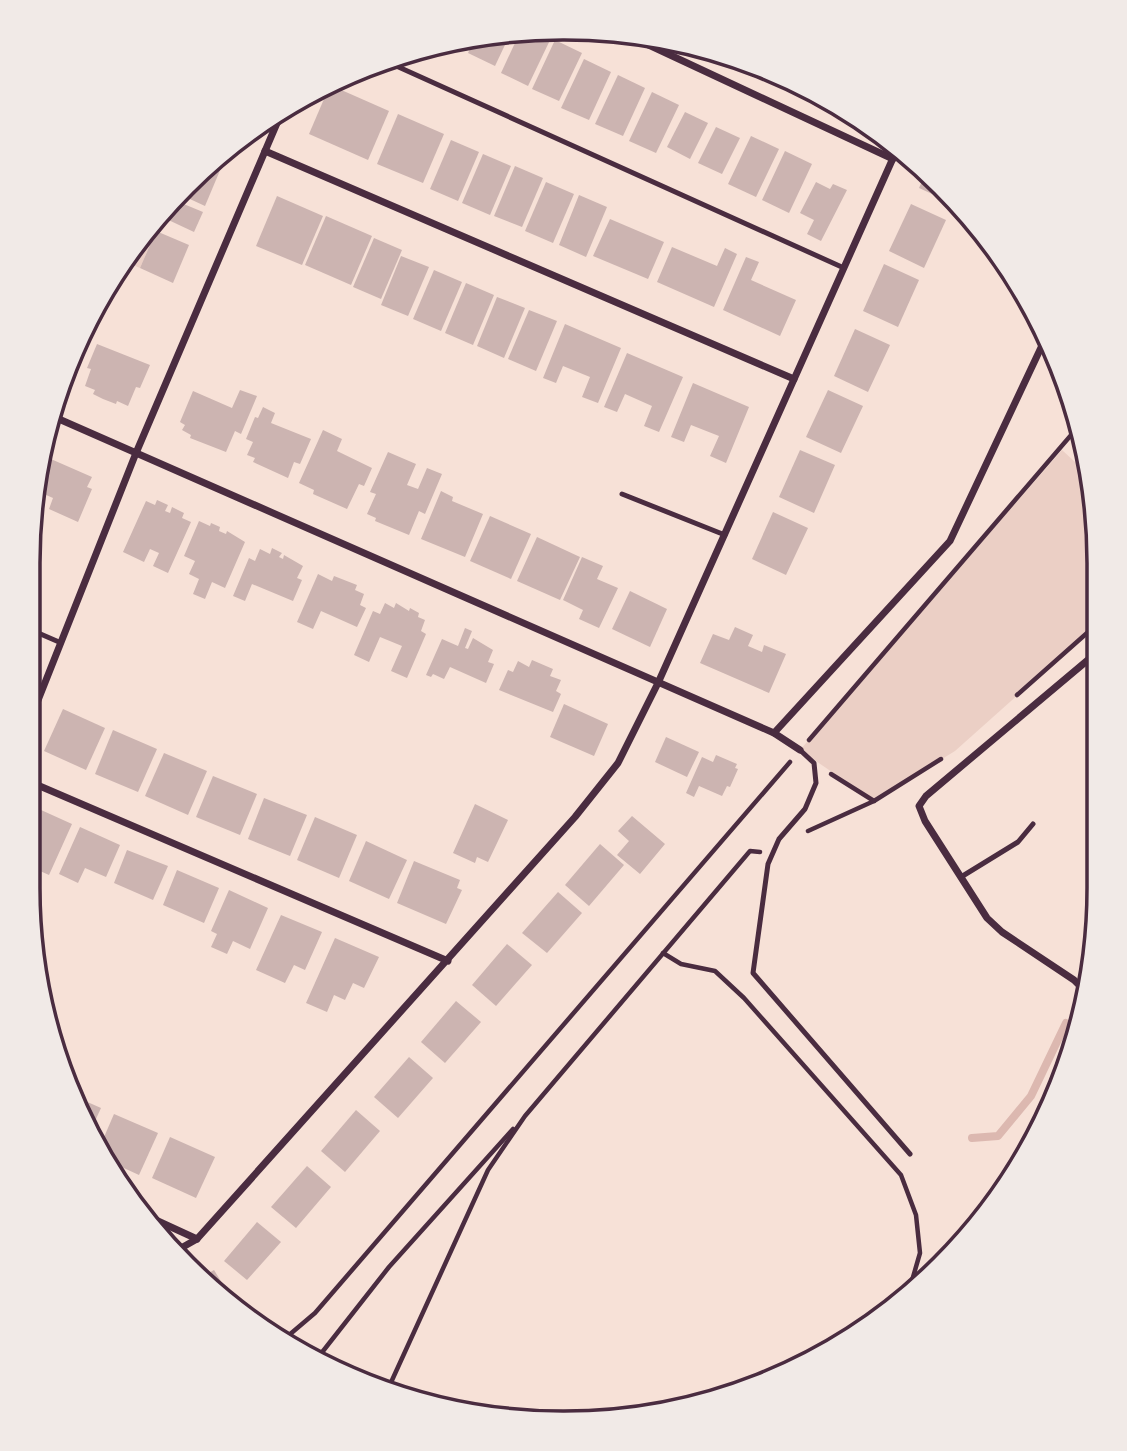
<svg xmlns="http://www.w3.org/2000/svg" width="1127" height="1451" viewBox="0 0 1127 1451" font-family="Ubuntu,sans-serif">
  <style>
    .green { fill: #ebcfc5 }
    .lines { fill: none; stroke-linecap: round; stroke-linejoin: round }
    .stream { stroke: #dcb8b0; stroke-width: 8 }
    .building { fill: #ccb4b1 }
    .path { stroke: #4a2c40; stroke-width: 4.5 }
    .service { stroke: #4a2c40; stroke-width: 5 }
    .minor { stroke: #4a2c40; stroke-width: 7 }
    .rim { fill: none; stroke: #4a2c40; stroke-width: 3.5 }
  </style>
  <rect width="100%" height="100%" fill="#f7e1d7"/>
  <g class="green">
    <path d="M165 209 140 268 126 262 139 237Z"/>
    <path d="M1062 450 1087 473 1098 528 1096 625 955 751 874 801 800 750Z"/>
  </g>
  <g class="lines">
    <path class="stream" d="M972 1138 998 1136 1031 1096 1066 1023"/>
  </g>
  <g class="building">
    <path d="M536 31 551 38 528 86 501 73 520 32Z"/>
    <path d="M511 32 495 66 468 53 476 37 493 33Z"/>
    <path d="M555 40 582 53 559 101 532 89Z"/>
    <path d="M584 59 611 72 589 120 561 108Z"/>
    <path d="M618 75 645 88 623 136 595 124Z"/>
    <path d="M330 85 389 111 368 160 309 134Z"/>
    <path d="M652 92 679 105 656 153 629 141Z"/>
    <path d="M685 112 708 123 690 159 667 147Z"/>
    <path d="M398 114 444 134 423 183 377 164Z"/>
    <path d="M716 127 740 138 722 174 698 163Z"/>
    <path d="M751 136 779 149 756 197 728 184Z"/>
    <path d="M451 140 479 152 458 201 430 189Z"/>
    <path d="M785 151 812 164 789 213 762 200Z"/>
    <path d="M483 154 511 166 490 215 462 203Z"/>
    <path d="M209 163 221 168 205 206 179 194Z"/>
    <path d="M515 166 543 178 522 227 494 216Z"/>
    <path d="M926 173 956 201 954 204 919 188Z"/>
    <path d="M546 182 574 194 553 243 525 231Z"/>
    <path d="M816 182 830 189 833 184 847 190 821 241 807 234 814 220 800 213Z"/>
    <path d="M579 195 607 207 586 257 559 245Z"/>
    <path d="M277 196 323 216 302 265 256 246Z"/>
    <path d="M174 200 203 212 194 232 162 217 165 209Z"/>
    <path d="M911 204 946 220 924 268 889 251Z"/>
    <path d="M326 216 372 236 351 285 305 265Z"/>
    <path d="M610 219 664 242 648 279 593 256Z"/>
    <path d="M156 231 189 245 173 283 140 268Z"/>
    <path d="M374 238 402 250 381 299 353 287Z"/>
    <path d="M672 247 717 266 725 248 737 254 714 307 657 282Z"/>
    <path d="M401 256 429 267 408 316 381 305Z"/>
    <path d="M746 257 759 262 751 280 796 300 780 336 723 310Z"/>
    <path d="M884 264 919 280 898 327 863 311Z"/>
    <path d="M434 270 462 282 441 331 413 319Z"/>
    <path d="M466 283 494 295 473 345 445 333Z"/>
    <path d="M497 297 525 308 504 358 477 346Z"/>
    <path d="M529 310 557 321 536 371 508 359Z"/>
    <path d="M565 324 621 348 598 403 582 397 590 377 563 366 556 383 543 378Z"/>
    <path d="M92 325 95 326 81 357 76 355Z"/>
    <path d="M855 329 890 345 868 392 834 376Z"/>
    <path d="M97 344 150 365 140 388 136 387 128 406 117 401 116 404 103 399 93 394 95 390 85 386 91 369 87 368Z"/>
    <path d="M627 353 683 377 659 432 644 426 652 406 625 394 617 412 604 407Z"/>
    <path d="M693 383 749 407 726 463 710 456 719 436 691 425 684 442 671 437Z"/>
    <path d="M240 390 257 396 241 434 235 431 226 452 190 438 191 435 182 430 185 425 180 422 193 391 232 408Z"/>
    <path d="M828 390 863 406 841 453 806 437Z"/>
    <path d="M263 407 275 413 271 423 311 439 300 464 294 462 288 478 253 462 255 458 247 455 253 442 246 439 255 417 258 418Z"/>
    <path d="M323 430 342 439 337 451 372 468 364 486 359 484 347 509 313 494 314 490 299 483Z"/>
    <path d="M800 450 835 465 814 513 779 497Z"/>
    <path d="M388 452 416 464 407 485 418 489 427 468 442 474 425 514 419 511 409 535 375 521 376 518 367 514 376 494 370 492Z"/>
    <path d="M44 456 92 477 87 487 92 489 78 522 49 509 53 498 37 491Z"/>
    <path d="M441 491 453 497 452 501 483 514 465 557 421 539Z"/>
    <path d="M157 500 168 505 165 511 170 513 172 507 184 513 182 518 191 522 168 573 153 566 159 553 150 549 144 562 123 552 146 501 155 505Z"/>
    <path d="M773 512 808 528 786 575 752 559Z"/>
    <path d="M490 516 531 534 511 579 470 561Z"/>
    <path d="M199 521 210 526 211 523 220 527 219 531 226 534 227 531 245 542 225 588 212 582 205 599 193 594 199 579 189 574 195 561 184 556Z"/>
    <path d="M537 537 580 557 560 600 517 581Z"/>
    <path d="M272 548 282 553 279 557 283 559 284 555 303 566 297 578 302 580 293 601 252 584 245 601 233 596 249 558 255 561 260 549 270 554Z"/>
    <path d="M582 557 603 566 597 579 618 588 599 628 579 619 583 610 563 600Z"/>
    <path d="M318 574 332 581 334 576 357 585 355 590 364 594 360 605 366 608 357 627 321 611 313 629 297 622Z"/>
    <path d="M630 591 667 609 650 647 612 629Z"/>
    <path d="M385 603 394 608 396 603 409 611 410 608 419 613 418 617 425 620 421 631 426 634 407 678 391 671 402 646 380 637 369 662 354 655 373 611 380 614Z"/>
    <path d="M735 627 753 635 748 646 762 652 764 645 786 654 769 693 700 663 713 634 729 640Z"/>
    <path d="M465 628 472 631 465 648 468 649 473 638 493 650 488 662 494 664 486 683 450 667 444 679 433 674 431 677 426 675 442 639 458 646Z"/>
    <path d="M532 660 553 669 550 676 561 680 556 691 561 694 553 712 499 690 508 670 513 672 518 661 529 667Z"/>
    <path d="M564 704 608 724 594 756 550 737Z"/>
    <path d="M63 709 105 728 86 770 44 751Z"/>
    <path d="M113 730 157 749 138 792 95 774Z"/>
    <path d="M666 737 699 752 687 777 655 762Z"/>
    <path d="M164 753 207 771 188 815 145 796Z"/>
    <path d="M716 755 737 764 735 768 738 769 730 787 727 786 722 796 699 786 694 797 686 793 702 757 713 762Z"/>
    <path d="M213 776 257 794 240 835 196 817Z"/>
    <path d="M264 798 307 815 290 856 248 839Z"/>
    <path d="M475 804 508 820 488 862 477 857 475 863 453 853Z"/>
    <path d="M30 805 72 824 49 875 29 866 35 851 28 848Z"/>
    <path d="M632 816 665 844 640 874 617 855 629 841 618 831Z"/>
    <path d="M315 817 357 835 339 878 297 860Z"/>
    <path d="M80 827 120 845 106 877 85 868 78 883 59 874Z"/>
    <path d="M366 841 407 860 389 899 349 881Z"/>
    <path d="M600 844 624 865 589 906 565 885Z"/>
    <path d="M127 850 168 866 153 900 114 883Z"/>
    <path d="M414 861 460 880 457 888 462 890 446 924 397 903Z"/>
    <path d="M177 870 219 888 204 923 163 905Z"/>
    <path d="M229 890 268 908 250 949 233 941 227 954 211 947 217 934 211 931Z"/>
    <path d="M558 892 582 913 547 953 522 933Z"/>
    <path d="M281 915 322 932 305 970 294 965 285 983 256 970Z"/>
    <path d="M335 938 379 957 364 988 353 983 345 1000 334 995 327 1012 306 1003Z"/>
    <path d="M507 944 532 965 496 1006 472 985Z"/>
    <path d="M456 1001 481 1022 445 1063 421 1042Z"/>
    <path d="M409 1057 433 1078 398 1118 374 1097Z"/>
    <path d="M76 1097 101 1108 90 1132 77 1101Z"/>
    <path d="M356 1110 380 1131 345 1172 321 1151Z"/>
    <path d="M114 1114 158 1133 139 1175 102 1158 98 1151Z"/>
    <path d="M170 1137 215 1157 196 1198 152 1178Z"/>
    <path d="M307 1166 331 1187 296 1228 271 1207Z"/>
    <path d="M257 1222 281 1242 247 1280 224 1261Z"/>
    <path d="M214 1270 230 1296 226 1298 200 1278Z"/>
  </g>
  <g class="lines">
    <g class="path">
      <path d="M1017 695 1096 625"/>
      <path d="M809 740 1078 427"/>
      <path d="M831 774 874 801"/>
      <path d="M808 831 874 801 941 759"/>
      <path d="M663 953 681 964 715 971 744 998 901 1175 916 1215 920 1253 909 1291"/>
      <path d="M282 1341 315 1313 790 762"/>
      <path d="M316 1360 389 1267 513 1129"/>
      <path d="M388 1389 488 1170 525 1116 750 851 760 852"/>
    </g>
    <g class="service">
      <path d="M383 60 844 268"/>
      <path d="M622 494 725 535"/>
      <path d="M29 629 59 642"/>
      <path d="M800 750 814 763 816 783 805 809 779 839 768 864 753 973 910 1154"/>
      <path d="M961 877 1018 842 1033 824"/>
    </g>
    <g class="minor">
      <path d="M623 33 893 159"/>
      <path d="M265 151 794 379"/>
      <path d="M52 416 774 733 800 750"/>
      <path d="M29 723 136 453 283 109"/>
      <path d="M774 733 950 541 1046 337"/>
      <path d="M28 781 448 961"/>
      <path d="M1088 994 1074 980 1002 932 987 918 925 821 919 806 926 796 1095 654"/>
      <path d="M147 1216 197 1239"/>
      <path d="M174 1252 197 1239 575 817 618 763 658 683 898 147"/>
    </g>
  </g>
  <path d="M0 0H1127V1451H0ZM563 40H564A523 523 0 0 1 1087 563V888A523 523 0 0 1 564 1411H563A523 523 0 0 1 40 888V563A523 523 0 0 1 563 40Z" fill="#f1eae7" fill-rule="evenodd"/>
  <path class="rim" d="M563 40H564A523 523 0 0 1 1087 563V888A523 523 0 0 1 564 1411H563A523 523 0 0 1 40 888V563A523 523 0 0 1 563 40Z"/>
</svg>
